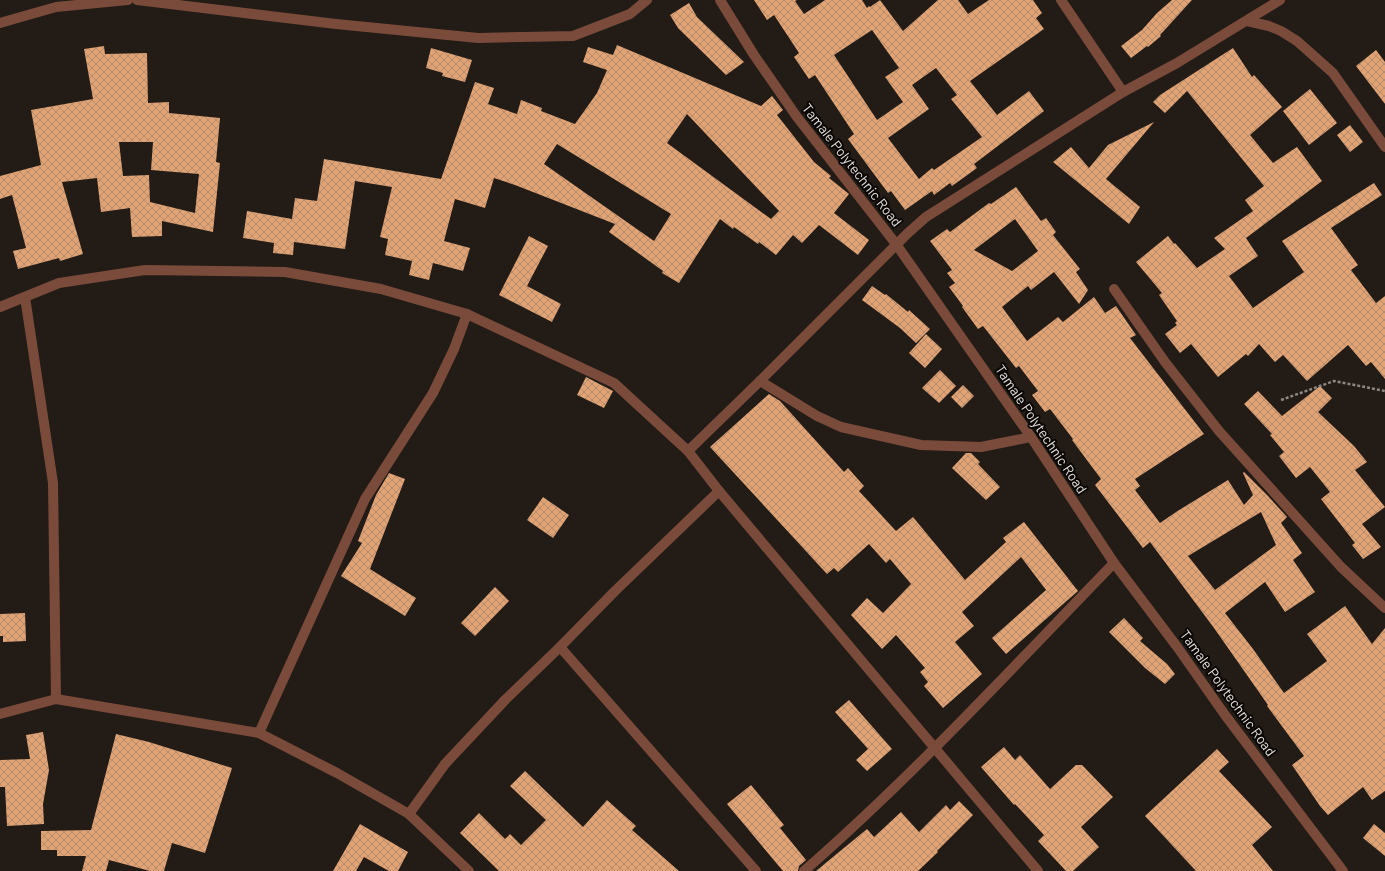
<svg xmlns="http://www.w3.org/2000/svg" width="1385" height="871" viewBox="0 0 1385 871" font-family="Barlow,sans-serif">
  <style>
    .building { fill: url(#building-cross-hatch); fill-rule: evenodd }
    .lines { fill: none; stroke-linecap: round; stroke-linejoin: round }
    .path { stroke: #8e8883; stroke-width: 2.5; stroke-dasharray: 3 2; stroke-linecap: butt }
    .minor { stroke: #7a4b3b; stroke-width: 10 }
    .labels { text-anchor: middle; stroke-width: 4; stroke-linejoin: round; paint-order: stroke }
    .street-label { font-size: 14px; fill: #e8e3df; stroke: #090605 }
  </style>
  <defs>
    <pattern id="building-cross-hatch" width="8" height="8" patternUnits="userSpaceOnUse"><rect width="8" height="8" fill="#dfa376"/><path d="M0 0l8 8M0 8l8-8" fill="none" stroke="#b98b69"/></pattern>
  </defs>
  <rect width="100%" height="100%" fill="#221b16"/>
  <g class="building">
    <path d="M754 0H797L795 1 804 14 825 0H862L867 8 869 6 870 7 880 0 903 31 938 0H958L968 14 989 0H1033L1042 13 1036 18 1044 29 970 81 997 115 1029 91 1044 111 974 164 977 168 952 186 950 183 934 195 932 191 905 210 891 191 888 193 848 139 854 134 815 75 809 79 794 57 799 53 774 15 767 20ZM872 30 899 68 885 77 903 102 877 120 834 55ZM936 68 957 95 951 99 982 137 934 170 932 168 919 179 888 138 929 109 912 85Z"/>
    <path d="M1172 0H1192L1160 35 1161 36 1148 47 1147 46 1131 58 1121 46 1142 30 1157 13Z"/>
    <path d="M689 3 697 17 744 62 726 75 678 28 670 15Z"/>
    <path d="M617 45 761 106 772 96 783 110 777 115 814 162 831 176 829 178 849 194 834 213 869 240 858 255 819 225 802 243 793 235 776 255 759 242 758 244 734 227 733 229 720 219 679 283 662 273 663 271 609 232 615 224 515 185 494 178 485 208 455 199 444 241 470 248 463 271 433 263 429 280 409 275 412 261 385 255 388 239 380 237 392 187 355 181 345 249 294 242 293 255 273 253 274 243 243 238 247 211 292 219 295 198 317 201 324 159 441 179 475 82 494 88 488 104 517 114 521 100 542 108 541 111 575 124 597 93 607 70 583 62 588 47 613 55ZM687 114 779 211 771 219 667 143ZM557 144 671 214 654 241 544 164Z"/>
    <path d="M104 46 105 54 147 53 148 103 169 102V113L220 118 216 162 220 163 213 232 162 221V236L132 237 130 208 101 212 97 178 62 182 83 254 60 261 59 258 18 269 13 251 26 248 12 195 0 199V176L41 165 31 110 93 99 84 49ZM119 142H153L151 170 199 174 195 213 150 202 149 175 123 176Z"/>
    <path d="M431 48 472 60 465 82 442 76 443 73 426 68Z"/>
    <path d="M1233 48 1252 77 1254 75 1282 107 1250 135 1273 163 1297 147 1322 181 1246 238 1258 256 1229 276 1253 308 1304 272 1282 241 1374 183 1382 195 1331 228 1358 265 1351 270 1376 303 1385 296V379L1371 362 1366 366 1348 345 1307 381 1283 355 1275 362 1259 344 1248 356 1246 354 1218 377 1191 344 1180 353 1165 334 1177 325 1175 323 1177 321 1159 295 1162 293 1136 262 1168 236 1174 244 1175 243 1197 268 1225 249 1214 238 1253 211 1245 200 1264 186 1187 91 1165 113 1153 102 1160 95Z"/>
    <path d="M1376 50 1385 62V104L1356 66Z"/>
    <path d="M1310 89 1337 123 1309 145 1283 111Z"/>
    <path d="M1154 122 1106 179 1140 207 1129 224 1053 162 1071 147 1089 168 1108 145Z"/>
    <path d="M1350 125 1363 142 1350 152 1337 135Z"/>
    <path d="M1016 187 1041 221 1046 218 1056 232 1053 235 1080 269 1076 272 1088 290 1079 304 1054 272 1031 290 1028 286 1002 307 1027 341 1058 317 1063 322 1094 297 1105 313 1116 306 1136 335 1130 338 1204 434 1135 479 1140 486 1135 490 1160 523 1176 512 1228 480 1244 505 1253 495 1243 473 1244 472 1268 496 1287 517 1281 523 1302 553 1293 560 1315 592 1285 612 1265 582 1225 613 1253 649 1284 693 1327 661 1307 634 1345 606 1372 644 1385 628V791L1372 800 1363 787 1328 815 1320 806 1292 765 1304 756 1267 706 1268 705 1214 628 1150 542 1143 548 1095 485 1101 479 1072 440 1073 439 1050 409 1045 412 1032 395 1038 391 1019 366 1016 368 983 326 978 329 962 307 963 306 949 287 955 283 947 273 952 270 930 241 947 229 950 232 989 203 991 204ZM1015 219 1038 251 1012 271 974 250ZM1261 512 1276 545 1215 590 1188 556Z"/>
    <path d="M529 236 548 246 527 286 561 304 552 322 499 295Z"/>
    <path d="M872 286 885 295 886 294 908 312 909 310 930 329 916 343 900 328 862 300Z"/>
    <path d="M926 334 942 349 925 368 909 353Z"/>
    <path d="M940 370 956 386 939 403 922 388Z"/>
    <path d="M586 377 613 391 604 408 577 395Z"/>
    <path d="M963 385 974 396 962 408 951 397Z"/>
    <path d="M1320 386 1332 398 1318 412 1354 446 1367 462 1355 470 1385 507 1362 524 1381 547 1363 559 1352 545 1355 543 1321 499 1330 492 1310 467 1296 478 1279 456 1284 452 1270 435 1272 434 1244 404 1258 391 1282 416Z"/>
    <path d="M769 394 780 401 844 472 848 468 864 486 859 491 896 531 913 517 965 580 1006 542 1003 538 1024 522 1078 591 1006 654 992 638 1046 590 1021 557 962 612 974 626 955 642 982 674 943 708 924 686 928 682 920 672 925 668 896 635 882 649 851 615 867 598 883 613 911 584 890 559 886 563 869 544 838 572 834 568 827 574 710 447Z"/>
    <path d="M966 453H971L980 462 978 464 1000 487 986 500 952 468Z"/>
    <path d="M389 473 405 479 370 569 416 598 405 616 341 576 362 543 358 541 376 495Z"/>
    <path d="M543 497 569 515 553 538 527 520Z"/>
    <path d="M495 587 509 601 475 636 461 623Z"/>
    <path d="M25 613 26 641 3 642V636H0V614Z"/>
    <path d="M1124 618 1143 638 1140 641 1167 664 1175 674 1165 684 1145 668 1109 632Z"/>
    <path d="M849 700 892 749 867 771 856 760 868 749 835 712Z"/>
    <path d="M43 732 49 770 43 804 44 824 7 826 5 787H0V760L30 759 26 735Z"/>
    <path d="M116 734 149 742 232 768 205 853 172 843 164 871H150L109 860 106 871H82L86 856H57V850H41V831L91 830Z"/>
    <path d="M1004 747 1015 760 1020 755 1050 789 1076 765H1082L1113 797 1081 827 1099 847 1073 871H1066L1038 841 1044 835 1015 804 1014 805 981 767Z"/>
    <path d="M1217 749 1229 762 1219 771 1272 827 1252 845 1273 871H1196L1145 816Z"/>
    <path d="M525 771 583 827 607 800 636 826 632 830 679 871H499L460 833 479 813 505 839 510 834 521 845 546 820 510 786Z"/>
    <path d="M751 785 784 825 780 828 806 860 799 866 798 871H783L727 804Z"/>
    <path d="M959 801 973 815 937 851 938 852 918 871H816L867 829 874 837 901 812 919 832 946 805 950 810Z"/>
    <path d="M360 824 408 852 398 871H389L364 857 356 871H333Z"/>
    <path d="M1374 824 1385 833V856L1363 838Z"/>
  </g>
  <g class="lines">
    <path class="path" d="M1281 400 1334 381 1385 391"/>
    <g class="minor">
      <path d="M137 0 336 24 478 38 573 36 630 14 647 0"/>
      <path d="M720 0 754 55 797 117 896 244 1031 437 1114 563 1178 648 1225 715 1343 871"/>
      <path d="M1061 0 1123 92"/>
      <path d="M1247 21 1269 26 1281 31 1297 41 1333 73 1385 147"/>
      <path d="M0 23 56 7 128 0"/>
      <path d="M1114 289 1165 362 1219 431 1341 567 1385 608"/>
      <path d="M25 297 53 483 56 699"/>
      <path d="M0 307 59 283 145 270 285 272 381 289 467 314 614 383 688 451 719 491 1038 871"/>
      <path d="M760 381 817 416 841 427 921 445 981 447 1031 437"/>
      <path d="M688 451 760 381 908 233 926 217 1123 92 1177 63 1280 0"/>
      <path d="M560 647 756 871"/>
      <path d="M0 714 56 699 259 733 337 773 409 814 469 871"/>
      <path d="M259 733 365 499 433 393 454 349 467 314"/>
      <path d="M409 814 445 764 506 699 560 647 615 591 719 491"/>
      <path d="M804 871C914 775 1013 667 1114 563"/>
    </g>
  </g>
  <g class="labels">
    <g class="street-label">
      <text transform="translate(852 165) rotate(52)" y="5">Tamale Polytechnic Road</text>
      <text transform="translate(1041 429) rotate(56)" y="5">Tamale Polytechnic Road</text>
      <text transform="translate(1228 693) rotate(54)" y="5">Tamale Polytechnic Road</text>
    </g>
  </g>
</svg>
